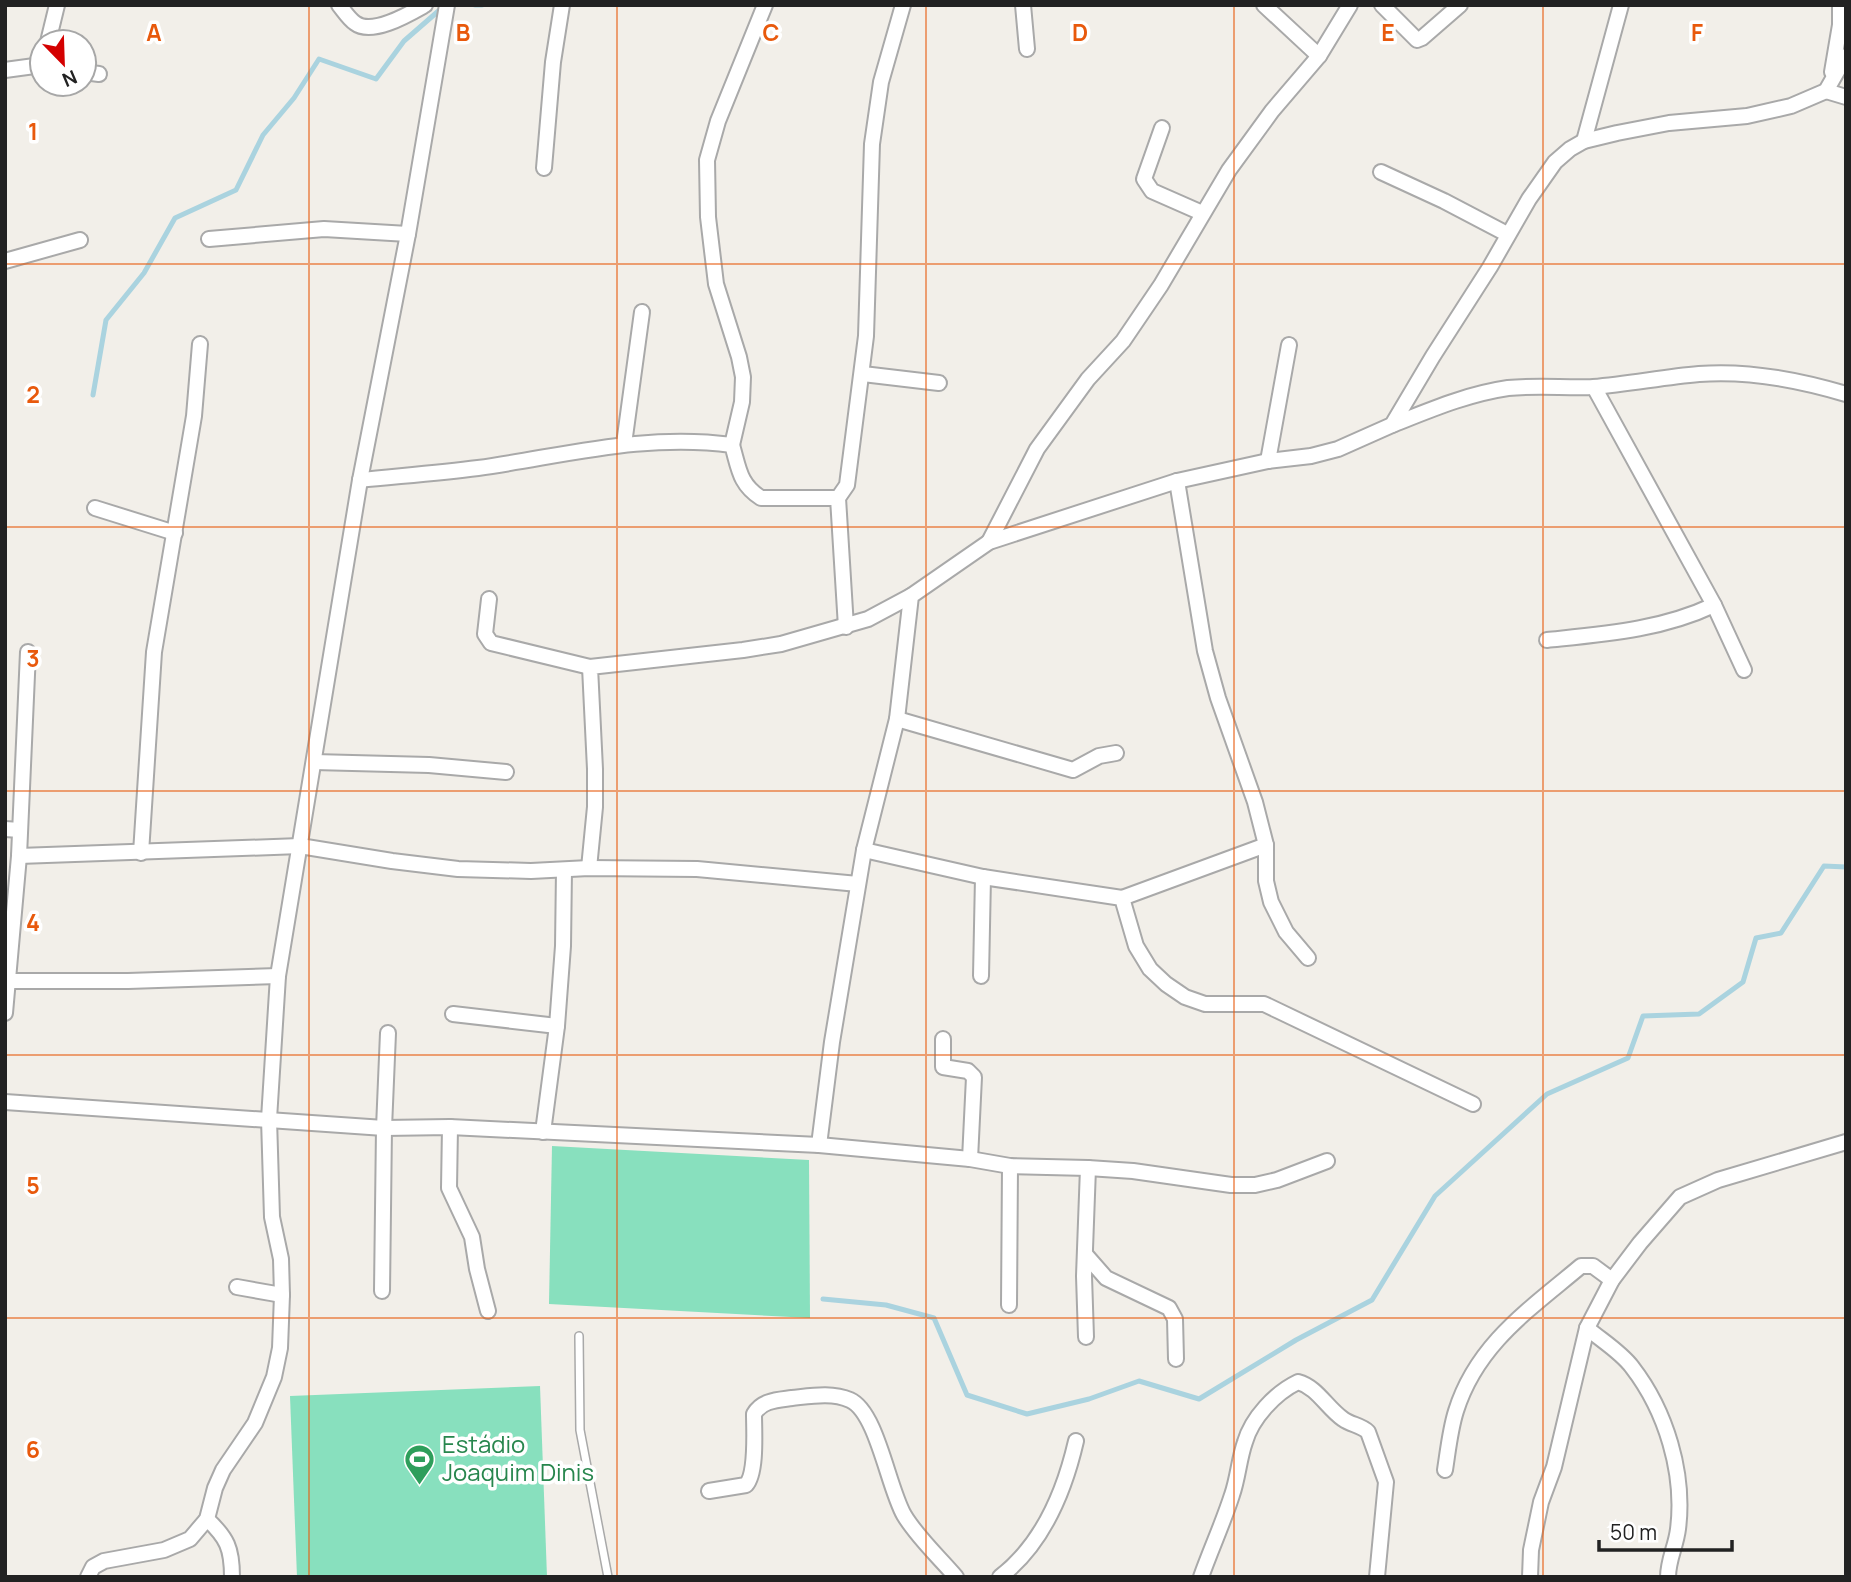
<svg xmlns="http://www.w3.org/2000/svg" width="1851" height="1582" viewBox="0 0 1851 1582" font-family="Manrope,sans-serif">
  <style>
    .pitch { fill: #88e0be }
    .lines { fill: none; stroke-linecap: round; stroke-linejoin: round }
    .stream { stroke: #aad3df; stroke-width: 5 }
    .service-casing { stroke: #a9a9a9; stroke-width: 10 }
    .minor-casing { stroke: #a9a9a9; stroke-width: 18 }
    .service { stroke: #fff; stroke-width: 7 }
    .minor { stroke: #fff; stroke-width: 14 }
    .grid { fill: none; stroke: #e8590c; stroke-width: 2; stroke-opacity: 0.55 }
    .labels { text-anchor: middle; stroke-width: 7; stroke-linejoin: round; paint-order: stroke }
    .leisure-label { font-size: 24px; fill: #27864d; stroke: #fff; text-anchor: start }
    .grid-label { font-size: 23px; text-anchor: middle; font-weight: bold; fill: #e8590c; stroke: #fff; stroke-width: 7; stroke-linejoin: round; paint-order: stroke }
  </style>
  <rect width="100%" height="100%" fill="#f2efe9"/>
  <g class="pitch">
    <path d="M552 1146 809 1160 810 1318 549 1304Z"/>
    <path d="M540 1386 547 1577H297L290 1396Z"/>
  </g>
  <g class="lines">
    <g class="stream">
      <path d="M475 5H482"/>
      <path d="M93 395 106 320 144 273 175 218 236 190 263 135 294 98 319 59 376 79 404 41 443 7"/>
      <path d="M823 1299 886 1305 934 1318 967 1395 1027 1414 1089 1399 1139 1381 1199 1399 1296 1340 1372 1300 1435 1196 1547 1094 1628 1058 1643 1016 1699 1014 1743 982 1756 938 1781 933 1824 866 1846 867"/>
    </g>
    <defs>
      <path id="service" d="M579 1336 580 1430 608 1577"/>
      <g id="minor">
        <path d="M339 5C344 11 349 19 355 23 372 36 409 14 425 5"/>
        <path d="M1023 5 1027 49"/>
        <path d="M1264 5 1319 56"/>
        <path d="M1382 5 1417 40 1422 38 1460 5"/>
        <path d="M48 42 57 5"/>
        <path d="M5 70 42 65"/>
        <path d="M84 72 99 74"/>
        <path d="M1832 72 1840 25V5"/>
        <path d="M1826 91 1846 97"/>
        <path d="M1162 128 1144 179 1152 191 1202 213"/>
        <path d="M1584 141 1621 5"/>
        <path d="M544 168 553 62 562 5"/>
        <path d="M1381 172 1444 201 1507 234"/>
        <path d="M209 239 324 229 408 234"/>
        <path d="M5 261 80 240"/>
        <path d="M863 374 939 383"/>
        <path d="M1594 387 1714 605 1744 670"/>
        <path d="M1392 425C1430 410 1467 394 1508 388 1536 385 1565 388 1593 387 1629 384 1664 377 1699 374 1748 370 1799 380 1846 394"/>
        <path d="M624 444 642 312"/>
        <path d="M732 445 742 402 743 377 739 357 716 284 708 217 707 160 718 121 765 5"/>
        <path d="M1268 461 1289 345"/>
        <path d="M360 480C399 476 439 473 478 468 564 456 644 433 732 445 739 468 739 484 761 498H838"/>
        <path d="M1177 481 1205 651 1218 698 1255 802 1266 845V881L1271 902 1286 932 1308 958"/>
        <path d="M95 508 175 533"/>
        <path d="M989 542 1037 449 1088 379 1123 341 1161 285 1229 170 1272 111 1319 56 1350 5"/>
        <path d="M489 599 485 634 491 643 590 667"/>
        <path d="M846 627 838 498 847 485 866 336 872 144 881 82 903 5"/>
        <path d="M1547 640C1605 634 1661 630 1714 605"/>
        <path d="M897 719 1073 770 1099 756 1116 753"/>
        <path d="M314 762 429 765 506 772"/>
        <path d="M5 829 20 830"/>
        <path d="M864 850 983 877 1122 898 1136 946 1150 969 1166 984 1185 997 1205 1004H1264L1473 1104"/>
        <path d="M141 853 154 652 194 416 200 344"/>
        <path d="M19 856 300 846 392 861 458 869 531 871 589 868 697 869 858 884"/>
        <path d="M589 868 595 807V769L590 667 743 650 781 644 868 619 911 596"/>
        <path d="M1122 898 1266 845"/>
        <path d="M981 976 983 877"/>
        <path d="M5 981H128L278 976"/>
        <path d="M5 1013 19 856 28 652"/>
        <path d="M453 1014 557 1026"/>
        <path d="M943 1039V1067L968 1071 974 1077 970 1159"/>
        <path d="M5 1102 384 1128 450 1127 819 1145 970 1159 1010 1166 1088 1168 1133 1171 1231 1185H1255L1277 1180 1327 1161"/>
        <path d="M450 1127 449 1188 472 1237 477 1269 488 1311"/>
        <path d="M543 1132 557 1026 563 946 564 870"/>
        <path d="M819 1145 832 1042 864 850 897 719 911 596 989 542 1177 481 1268 461 1311 456 1338 449 1392 425 1433 356 1490 267 1529 199 1555 162 1570 149 1584 141 1617 133 1669 123 1747 116 1791 106 1826 91 1846 56"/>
        <path d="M1085 1254 1106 1278 1169 1308 1175 1319 1176 1359"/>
        <path d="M237 1287 282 1295"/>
        <path d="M382 1291 384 1128 388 1033"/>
        <path d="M1009 1305 1010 1166"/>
        <path d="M1587 1328C1601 1340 1621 1352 1632 1367 1666 1411 1685 1473 1678 1529 1676 1546 1668 1560 1668 1577"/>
        <path d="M1086 1337 1084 1276 1088 1168"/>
        <path d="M1445 1470C1448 1451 1450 1430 1456 1411 1477 1344 1530 1309 1581 1266H1593L1612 1280"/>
        <path d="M709 1491 746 1485C757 1473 754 1431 754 1414 762 1400 778 1400 792 1398 811 1396 832 1392 850 1400 877 1412 888 1487 904 1515 917 1537 939 1557 956 1577"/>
        <path d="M207 1519C227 1538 232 1548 232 1577"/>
        <path d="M88 1577 93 1567 104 1561 164 1550 190 1539 207 1519 215 1488 223 1470 255 1423 274 1377 280 1348 282 1295 281 1259 272 1217 269 1119 278 976 360 480 408 234 447 5"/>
        <path d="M1000 1577C1043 1544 1064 1493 1076 1441"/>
        <path d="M1201 1577C1211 1549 1223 1523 1232 1495 1238 1478 1239 1459 1245 1442 1252 1418 1275 1393 1298 1382 1317 1387 1327 1408 1343 1419 1351 1425 1361 1425 1368 1432L1386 1482 1377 1577"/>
        <path d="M1530 1577 1531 1550 1541 1502 1554 1467 1587 1328 1612 1280 1640 1243 1680 1197 1718 1180 1846 1142"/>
      </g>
    </defs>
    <use href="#service" class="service-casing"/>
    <use href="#minor" class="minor-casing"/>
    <use href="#service" class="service"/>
    <use href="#minor" class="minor"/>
  </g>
  <path class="grid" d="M309 5V1577M617 5V1577M926 5V1577M1234 5V1577M1543 5V1577M5 264H1846M5 527H1846M5 791H1846M5 1055H1846M5 1318H1846"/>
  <defs>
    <symbol id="stadium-pin" viewBox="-11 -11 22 30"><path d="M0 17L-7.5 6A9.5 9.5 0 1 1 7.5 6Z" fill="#2e9e5b" stroke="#fff"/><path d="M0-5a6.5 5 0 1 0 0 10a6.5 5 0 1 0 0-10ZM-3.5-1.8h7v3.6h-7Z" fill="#fff"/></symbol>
  </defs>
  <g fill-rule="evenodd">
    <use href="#stadium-pin" x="402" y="1442" width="35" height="47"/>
  </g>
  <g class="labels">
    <g class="leisure-label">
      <text x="442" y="1453">Estádio<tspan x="442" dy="28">Joaquim Dinis</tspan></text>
    </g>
  </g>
  <g class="grid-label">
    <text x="154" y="41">A</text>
    <text x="463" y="41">B</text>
    <text x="771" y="41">C</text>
    <text x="1080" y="41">D</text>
    <text x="1388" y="41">E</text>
    <text x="1697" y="41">F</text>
    <text x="33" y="140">1</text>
    <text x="33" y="403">2</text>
    <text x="33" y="667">3</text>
    <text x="33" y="931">4</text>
    <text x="33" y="1194">5</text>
    <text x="33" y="1458">6</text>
  </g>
  <rect width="1851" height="1582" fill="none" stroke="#222222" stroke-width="14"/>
  <g transform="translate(63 63) rotate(157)"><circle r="33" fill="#ffffff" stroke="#a7a7a7" stroke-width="2"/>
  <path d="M0-5L12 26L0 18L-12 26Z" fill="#d40000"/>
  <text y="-10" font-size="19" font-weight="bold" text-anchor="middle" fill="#222222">N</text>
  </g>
  <path d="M1599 1540v10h133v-10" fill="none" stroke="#222222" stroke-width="3.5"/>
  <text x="1610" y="1540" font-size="21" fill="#222222" stroke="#ffffff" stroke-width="5" paint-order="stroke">50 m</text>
</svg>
